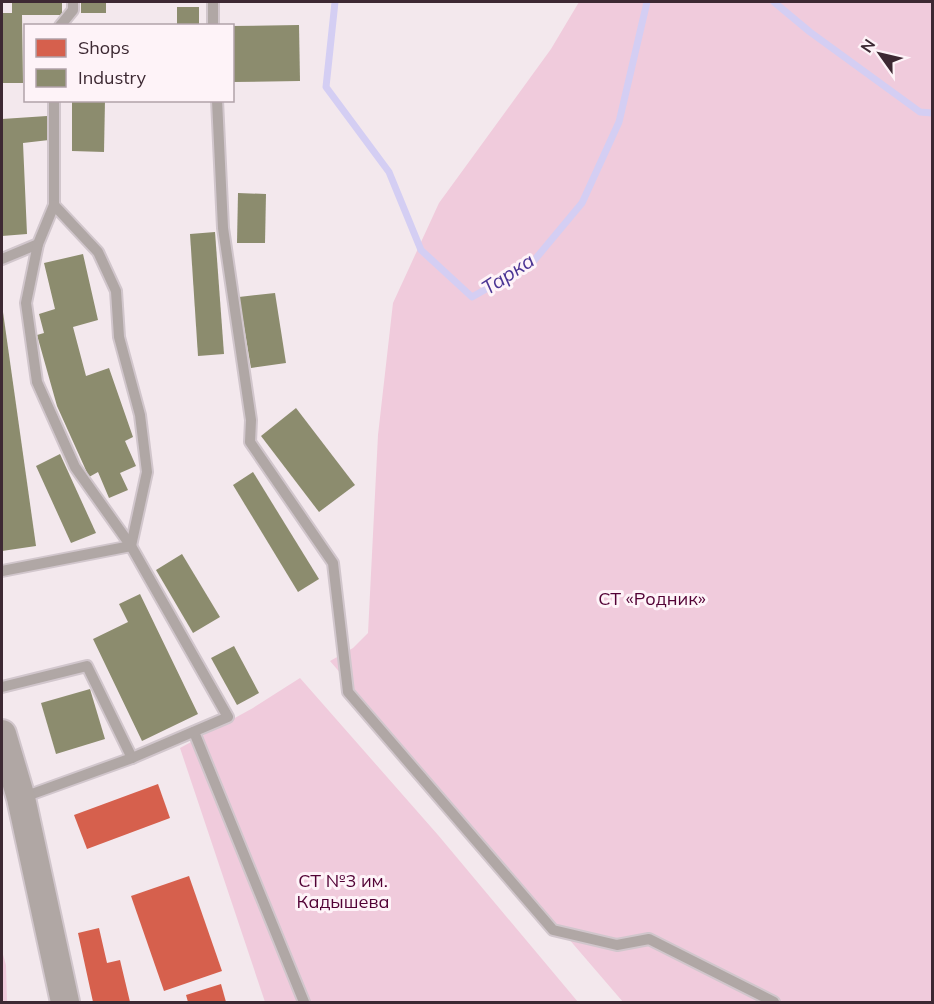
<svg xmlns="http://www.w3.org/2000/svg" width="934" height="1004" viewBox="0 0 934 1004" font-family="Mulish,sans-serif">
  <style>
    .green { fill: #f0cbdc }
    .shops { fill: #d6604d }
    .industry { fill: #8c8c6e }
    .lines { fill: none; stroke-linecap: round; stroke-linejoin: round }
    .stream { stroke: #d4cef3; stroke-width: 7 }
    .lane-casing { stroke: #d1c6cc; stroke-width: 14 }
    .secondary-casing { stroke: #d1c6cc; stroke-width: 32 }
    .lane { stroke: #b0a7a5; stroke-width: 10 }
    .secondary { stroke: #b0a7a4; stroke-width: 28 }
    .labels { text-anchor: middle; stroke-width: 6; stroke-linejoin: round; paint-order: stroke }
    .park-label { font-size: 18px; fill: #520235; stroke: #fef3f8 }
    .water-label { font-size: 20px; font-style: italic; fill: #4b3594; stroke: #fef3f8 }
  </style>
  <rect width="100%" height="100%" fill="#f3e8ed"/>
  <g class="green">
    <path d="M579 2H932V1002H623L330 661 353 648 368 633 378 435 393 303 439 203 551 49Z"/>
    <path d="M300 678 438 835 578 1002H265L180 748 253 708Z"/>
    <path d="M2 951 6 965 7 1002H2Z"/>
  </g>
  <g class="shops">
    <path d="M158 784 170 818 87 849 74 815Z"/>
    <path d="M189 876 222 971 164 991 131 896Z"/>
    <path d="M99 928 107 963 120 960 130 1002H93L78 933Z"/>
    <path d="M221 984 226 1002H188L186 995Z"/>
  </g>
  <g class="industry">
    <path d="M12 2H62V15H22L23 83H2V13H12Z"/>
    <rect x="81" y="2" width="25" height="11"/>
    <rect x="177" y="7" width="22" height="19"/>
    <path d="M299 25 300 81 232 82V26Z"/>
    <path d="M72 100H105L104 152 72 151Z"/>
    <path d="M47 116 49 140 23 143 27 234 2 236V119Z"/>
    <path d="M238 193 266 194 265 243H237Z"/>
    <path d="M215 232 224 354 198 356 190 234Z"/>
    <path d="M83 254 98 320 73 327 86 376 109 368 133 437 125 441 136 466 120 473 128 490 109 498 98 472 89 477 57 406 37 335 44 333 39 314 55 309 44 263Z"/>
    <path d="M275 293 286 363 251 368 239 297Z"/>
    <path d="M2 305 36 546 2 551Z"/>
    <path d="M296 408 355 485 319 512 261 436Z"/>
    <path d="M60 454 96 533 71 543 36 466Z"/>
    <path d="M253 472 319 579 298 592 233 485Z"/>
    <path d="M182 554 220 617 193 633 156 570Z"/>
    <path d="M140 594 198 714 142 741 93 639 128 622 119 604Z"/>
    <path d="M234 646 259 693 237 705 211 658Z"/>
    <path d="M90 689 105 739 56 754 41 703Z"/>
  </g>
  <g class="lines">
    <g class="stream">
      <path d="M335 2 326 87 389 172 421 250 472 297 532 263 582 203 619 122 647 2"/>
      <path d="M774 2 810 32 920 112 932 113"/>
    </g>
    <defs>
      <g id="lane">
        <path d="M213 2V26"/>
        <path d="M60 26 73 10V2"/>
        <path d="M217 100 223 228 251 420 250 442 333 563 348 692 553 930 617 945 649 939 774 1002"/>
        <path d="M54 205V100"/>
        <path d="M2 259 38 244 54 205 98 252 116 291 119 337 140 415 147 472 131 546 2 571"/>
        <path d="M2 687 87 666 132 758"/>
        <path d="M194 732 304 1002"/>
        <path d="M21 798 132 758 228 717 131 546 75 467 37 382 26 303 38 244"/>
      </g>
      <path id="secondary" d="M2 734 21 798 65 1002"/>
    </defs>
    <use href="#lane" class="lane-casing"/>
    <use href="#secondary" class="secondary-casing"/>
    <use href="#lane" class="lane"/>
    <use href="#secondary" class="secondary"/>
  </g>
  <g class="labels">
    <g class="park-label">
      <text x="652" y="605">СТ «Родник»</text>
      <text x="343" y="887">СТ №3 им.<tspan x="343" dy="21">Кадышева</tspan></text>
    </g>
    <g class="water-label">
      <text transform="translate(508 274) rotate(-33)" y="7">Тарка</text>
    </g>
  </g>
  <rect width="934" height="1004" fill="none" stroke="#3d2933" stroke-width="6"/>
  <rect x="24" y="24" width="210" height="78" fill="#fef3f8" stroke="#b1a2a9" stroke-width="1.5"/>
  <rect x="36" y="39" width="30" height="18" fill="#d6604d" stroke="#b1a2a9" stroke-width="1.5"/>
  <text x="78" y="54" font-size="18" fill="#3d2933">Shops</text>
  <rect x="36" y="69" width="30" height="18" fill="#8c8c6e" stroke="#b1a2a9" stroke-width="1.5"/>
  <text x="78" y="84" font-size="18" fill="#3d2933">Industry</text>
  <g transform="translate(880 54) rotate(304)" stroke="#fef3f8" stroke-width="4.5" paint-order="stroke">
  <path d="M0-4.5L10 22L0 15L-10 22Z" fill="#3d2933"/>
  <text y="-9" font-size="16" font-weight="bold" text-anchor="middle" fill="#3d2933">N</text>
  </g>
</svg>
